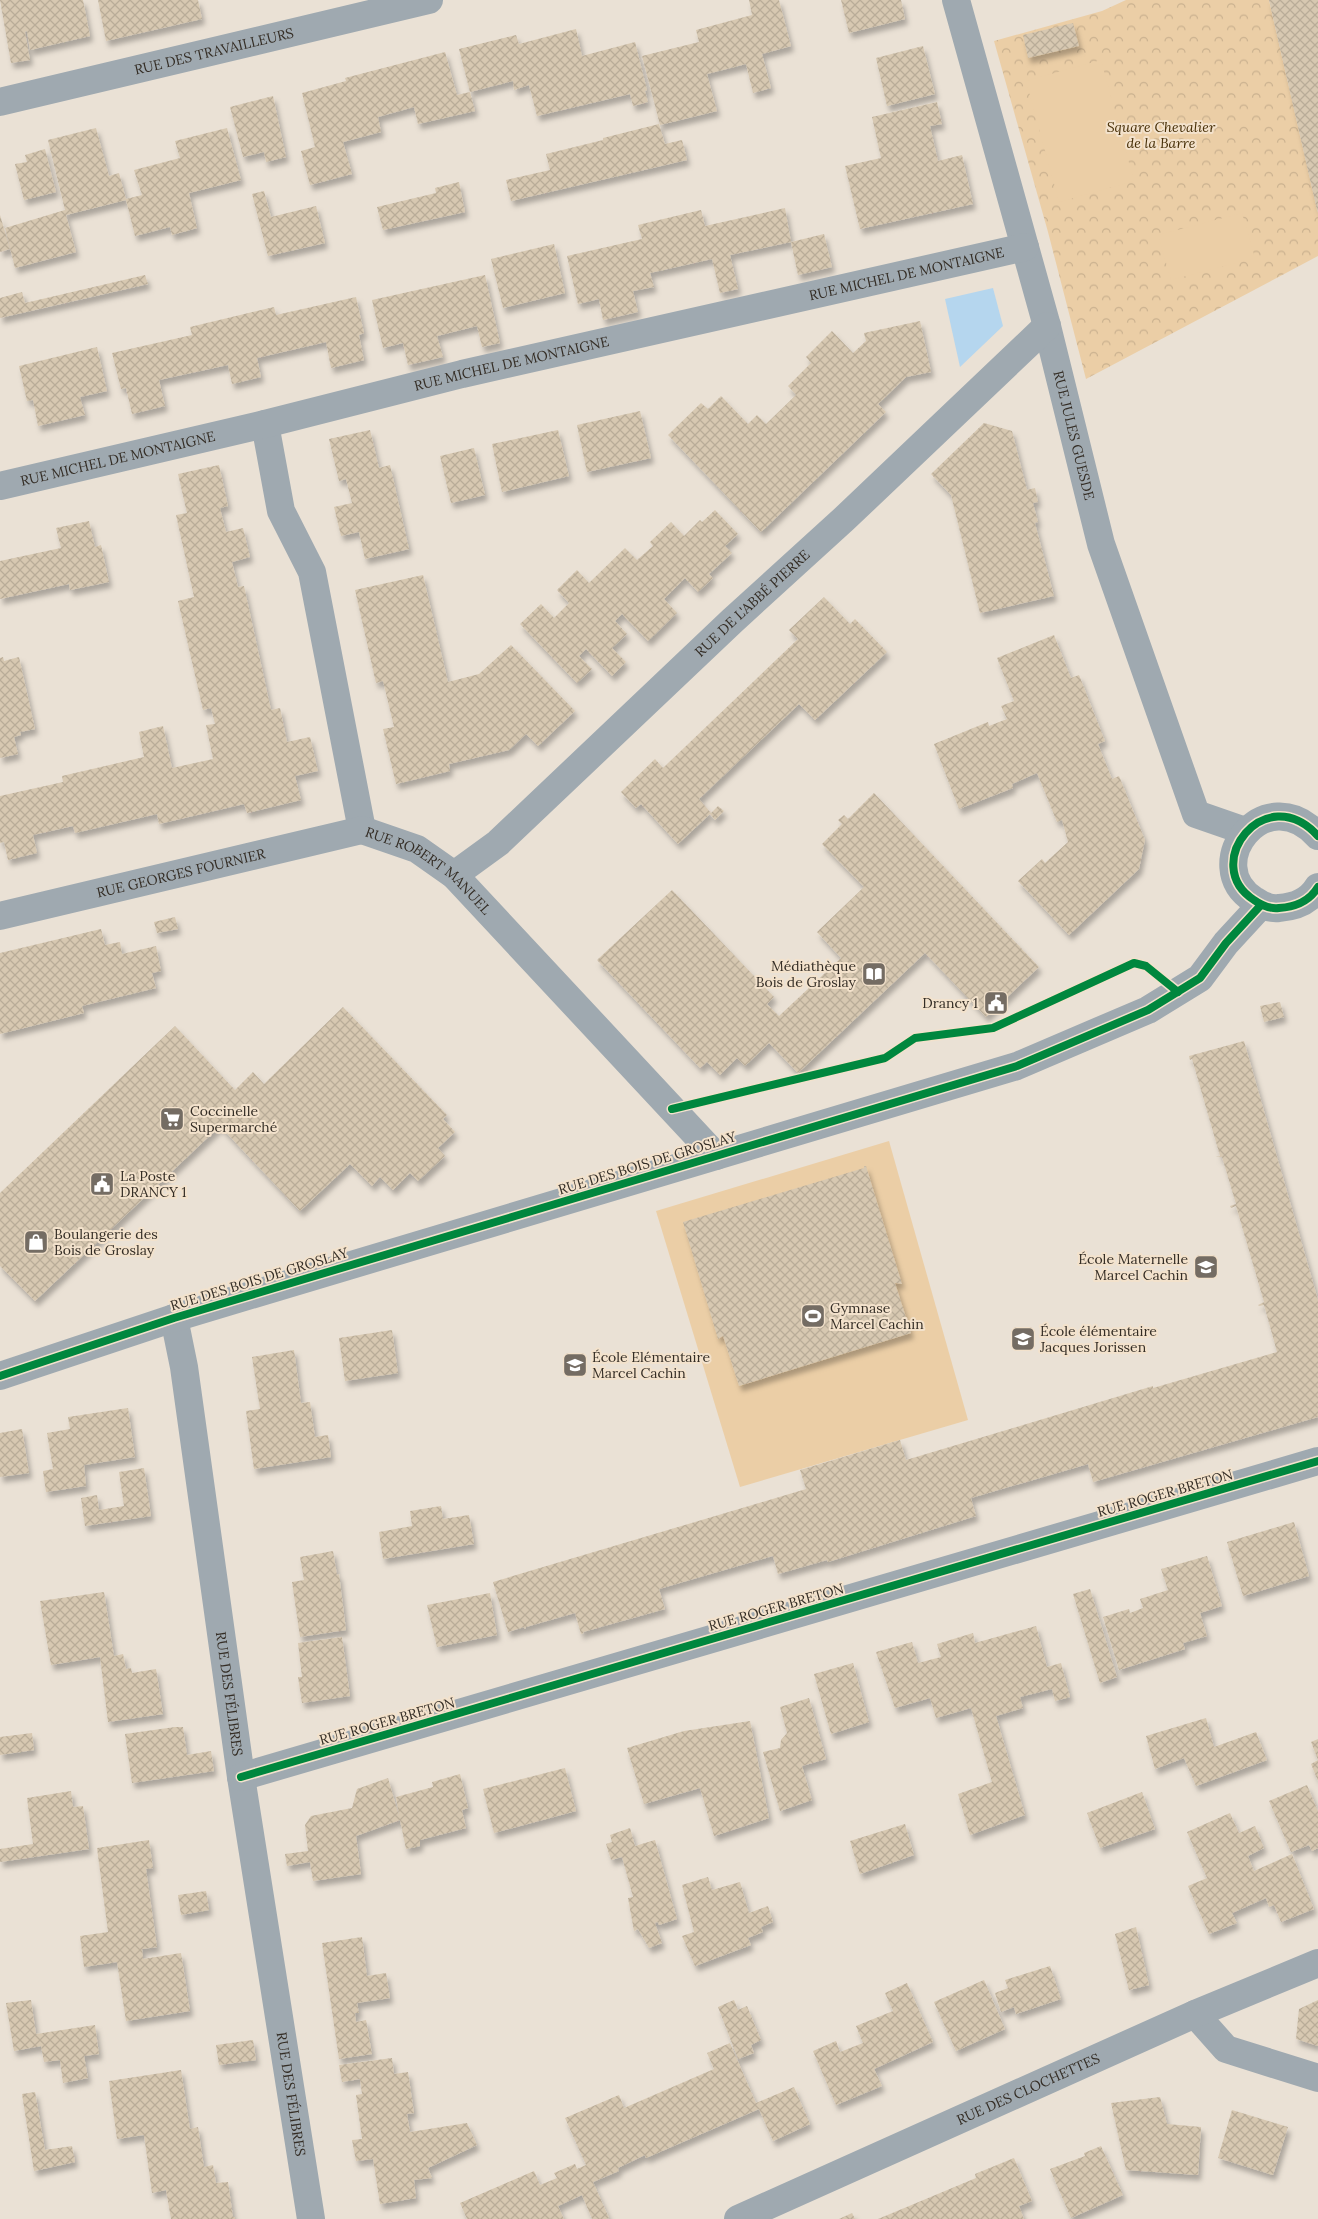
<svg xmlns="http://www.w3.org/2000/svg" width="1318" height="2219" viewBox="0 0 1318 2219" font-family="Lora,serif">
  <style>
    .park { fill: url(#park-crowns) }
    .garden { fill: #ebcea6 }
    .water { fill: #b5d6ee }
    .building { fill: url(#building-cross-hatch); filter: url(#shadow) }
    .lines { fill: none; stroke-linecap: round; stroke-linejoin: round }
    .minor { stroke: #9fa9b0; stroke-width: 28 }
    .cycleway-casing { stroke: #f3e2cc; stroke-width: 11 }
    .cycleway { stroke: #00873e; stroke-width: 8 }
    .labels { text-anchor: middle; stroke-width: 4; stroke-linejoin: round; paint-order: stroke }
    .street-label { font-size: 14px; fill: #342d25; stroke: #f3e2cc }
    .park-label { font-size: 14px; font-style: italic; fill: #472f07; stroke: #f3e2cc }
    .poi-label { font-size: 14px; fill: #342d25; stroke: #f3e2cc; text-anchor: start }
  </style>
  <defs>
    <pattern id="park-crowns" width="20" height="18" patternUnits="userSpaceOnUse" patternTransform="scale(1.25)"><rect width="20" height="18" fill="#ebcea6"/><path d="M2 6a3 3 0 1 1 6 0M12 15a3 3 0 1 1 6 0" fill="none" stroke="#cab18f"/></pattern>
    <pattern id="building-cross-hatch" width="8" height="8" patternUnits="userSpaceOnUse" patternTransform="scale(1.25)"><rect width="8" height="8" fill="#d7c8b1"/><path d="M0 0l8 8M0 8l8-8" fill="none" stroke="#b9ac98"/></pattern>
    <filter id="shadow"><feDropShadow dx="3" dy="5.5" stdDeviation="2.5" flood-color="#0004"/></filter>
  </defs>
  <rect width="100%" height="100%" fill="#eae1d5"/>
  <path class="park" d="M1126 0H1269L1318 213V256L1086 379 1048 232 994 41 1102 11Z"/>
  <g class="garden">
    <path d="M1101 60 1134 181 1059 202 1026 81Z"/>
    <path d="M1242 213 1255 258 1171 280 1158 235Z"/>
    <path d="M889 1141 968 1420 740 1487 656 1211Z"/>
  </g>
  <path class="water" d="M993 288 1003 326 960 367 945 299Z"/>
  <g class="building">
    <path d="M0 0H83L90 36 30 50 27 31 25 32 30 60 11 63Z"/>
    <path d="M98 0H198L202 19 106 41Z"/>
    <path d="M749 0H779L791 46 762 54 771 88 753 93 746 64 707 74 717 111 660 125 642 56 699 42 696 30 752 15Z"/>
    <path d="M841 0H901L905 19 849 33Z"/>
    <path d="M1269 0H1318V210H1317Z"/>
    <path d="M1073 23 1079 46 1028 58 1023 35Z"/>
    <path d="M576 29 582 56 635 42 647 90 645 91 648 102 633 106 630 94 537 116 529 85 514 90 513 81 470 92 459 49 516 35 519 44Z"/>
    <path d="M923 46 935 94 887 106 876 58Z"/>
    <path d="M445 52 457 95 470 92 475 111 418 124 414 107 378 117 381 132 343 142 352 174 310 185 301 151 315 147 302 93 346 81 345 78Z"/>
    <path d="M273 96 286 157 266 162 264 152 243 157 230 107Z"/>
    <path d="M937 102 942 124 930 126 938 161 962 155 973 204 860 229 845 166 881 158 872 117Z"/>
    <path d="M659 124 665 144 682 140 687 160 511 201 506 180 550 170 546 154 603 140V138Z"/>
    <path d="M96 128 109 176 119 173 126 199 142 195 134 170 180 158 175 141 227 128 241 180 189 193 197 228 172 235 170 227 135 236 126 200 66 215 76 252 15 268 5 228 65 210 48 140Z"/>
    <path d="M45 149 56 192 24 200 15 164 27 162 25 155Z"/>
    <path d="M459 182 465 212 383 230 377 207 436 193 435 188Z"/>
    <path d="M264 191 271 217 316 206 325 243 268 256 252 194Z"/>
    <path d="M785 208 791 242 730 255 738 289 720 293 712 259 650 273 654 287 633 291 638 312 603 320 599 299 578 304 567 256 642 239 638 225 701 210 705 226Z"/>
    <path d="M0 215 10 249 0 252Z"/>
    <path d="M824 234 832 267 798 275 791 242Z"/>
    <path d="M554 244 565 293 503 308 491 259Z"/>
    <path d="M145 275 148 284 0 318V298L22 292 25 303Z"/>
    <path d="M485 275 500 343 482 347 477 326 437 336 443 357 408 365 403 343 383 348 372 300Z"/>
    <path d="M356 297 364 333 359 335 364 360 331 368 326 342 257 358 261 377 232 384 228 365 159 380 165 406 132 414 126 388 121 389 112 353 192 335 190 327 274 307 276 315Z"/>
    <path d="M920 321 931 372 906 377 878 404 886 412 761 532 668 435 701 403 708 409 721 396 748 424 757 415 766 424 796 395 788 386 811 363 806 357 832 331 853 353 866 341 864 333Z"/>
    <path d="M97 347 107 391 80 397 85 415 38 426 33 400 27 401 19 366Z"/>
    <path d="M640 411 651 458 587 472 577 425Z"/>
    <path d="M984 423 1012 431 1027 490 1035 488 1038 502 1033 503 1038 522 1035 523 1054 596 980 613 951 495 931 474Z"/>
    <path d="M370 430 379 468 390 465 409 549 365 559 359 532 341 536 334 507 352 503 346 479 339 481 329 439Z"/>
    <path d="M558 430 569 476 502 492 492 444Z"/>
    <path d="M474 448 485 495 451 503 440 456Z"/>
    <path d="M219 465 228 506 220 508 226 532 243 528 250 557 232 562 238 587 244 586 271 710 280 708 287 742 310 737 318 771 295 776 301 800 247 813 244 804 159 824 157 814 75 833 73 826 33 835 37 853 8 860 4 842 0 843V796L63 782 62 776 144 757 139 732 163 726 172 768 213 759 206 725 215 724 211 708 203 710 178 601 194 597 176 515 187 513 178 474Z"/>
    <path d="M715 510 738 534 725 546 732 553 709 574 713 578 698 592 685 578 664 599 677 613 648 641 622 614 615 621 627 634 612 648 626 662 612 676 586 649 579 656 592 669 577 683 520 624 541 604 554 618 569 603 557 590 577 570 589 583 625 548 637 560 653 546 650 542 671 522 684 536 700 520 702 522Z"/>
    <path d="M89 521 95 547 101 545 109 582 70 590 69 584 0 599V561L61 548 56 528Z"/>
    <path d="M423 575 448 682 479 674 511 645 575 711 538 746 526 734 509 750 449 764 450 771 396 784 383 729 394 727 383 681 376 683 355 590Z"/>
    <path d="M824 597 850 624 855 619 887 652 815 720 799 704 699 799 711 813 718 806 724 811 715 820 710 814 678 844 641 804 636 808 621 792 655 759 663 768 798 639 789 630Z"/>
    <path d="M1054 635 1071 678 1079 675 1105 741 1098 744 1112 779 1119 776 1145 840 1139 869 1069 935 1018 881 1042 859 1045 863 1068 842 1062 820 1057 822 1037 773 1012 784 1013 788 959 809 934 744 988 722 989 726 1007 719 1001 706 1014 701 997 658Z"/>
    <path d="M3 657 4 661 19 657 35 729 20 732 21 735 14 737 18 754 0 758V658Z"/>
    <path d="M874 793 1039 967 986 1017 925 953 798 1073 769 1043 745 1066 737 1058 720 1075 707 1062 700 1068 597 960 672 890 774 997 767 1004 779 1016 841 958 817 932 864 887 822 844 842 824 838 820 844 815 848 819Z"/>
    <path d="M175 917 178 929 157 933 154 922Z"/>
    <path d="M101 929 105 945 120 942 122 954 156 946 161 971 152 973 156 988 82 1006 84 1013 0 1034V953Z"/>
    <path d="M1280 1002 1284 1017 1264 1022 1260 1006Z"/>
    <path d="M343 1007 447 1115 443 1119 455 1132 438 1148 445 1156 418 1181 410 1173 393 1190 380 1177 372 1186 350 1164 300 1211 220 1126 35 1301 0 1266V1193L175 1026 235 1090 253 1072 264 1084Z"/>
    <path d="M1244 1041 1318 1300V1417L1093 1482 1088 1464 971 1498 976 1516 828 1562 827 1560 778 1574 773 1556 659 1589 665 1609 583 1632 584 1633 581 1634 575 1613 526 1627 525 1629 524 1627 508 1632 493 1582 806 1489 800 1470 900 1440 906 1460 1153 1386V1388L1277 1352 1264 1305 1259 1306 1258 1305 1264 1302 1236 1206 1231 1208 1230 1206 1236 1204 1222 1157H1216L1220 1156 1192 1059 1190 1060 1189 1056Z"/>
    <path d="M864 1166H866L902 1284 895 1283 911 1333 739 1386 723 1336 718 1339 683 1222 864 1168Z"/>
    <path d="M392 1330 398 1373 345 1381 339 1338Z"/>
    <path d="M294 1350 301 1403 310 1402 315 1437 328 1435 331 1457 254 1469 246 1411 260 1409 252 1357Z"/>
    <path d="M128 1408 135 1457 84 1465 86 1486 46 1492 43 1471 53 1469 47 1433 70 1429 68 1417Z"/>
    <path d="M22 1429 29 1473 0 1477V1433Z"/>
    <path d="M144 1468 151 1516 85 1526 81 1498 97 1495 99 1510 124 1506 119 1472Z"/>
    <path d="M441 1506 443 1519 469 1515 474 1544 383 1559 379 1532 412 1526 410 1511Z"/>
    <path d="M1294 1522 1309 1576 1243 1596 1227 1542Z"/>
    <path d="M333 1551 337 1575 339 1574 346 1630 300 1637 292 1582 304 1580 300 1557Z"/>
    <path d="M1207 1556 1222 1606 1200 1613 1207 1636 1183 1643 1185 1649 1119 1670 1103 1617 1129 1609 1130 1613 1143 1608 1140 1599 1168 1590 1161 1569Z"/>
    <path d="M1090 1589 1117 1677 1100 1683 1073 1594Z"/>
    <path d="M104 1592 114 1656 123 1654 126 1669 131 1668 132 1673 156 1669 163 1714 108 1722 100 1657 51 1665 40 1601Z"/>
    <path d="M490 1593 497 1635 437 1647 427 1605Z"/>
    <path d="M1036 1626 1047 1667 1061 1663 1070 1697 1055 1701 1052 1689 1020 1697 1023 1708 996 1716 1025 1815 970 1835 958 1794 992 1782 971 1708 936 1718 930 1698 895 1708 876 1652 912 1642 918 1663 941 1657 937 1644 973 1633 975 1643Z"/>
    <path d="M342 1637 350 1696 302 1703 298 1677H302L298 1643Z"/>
    <path d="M853 1663 869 1722 831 1734 814 1674Z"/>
    <path d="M809 1698 826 1759 802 1766 812 1800 780 1811 763 1752 780 1748 781 1740 787 1733 780 1707Z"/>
    <path d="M1206 1718 1214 1747 1256 1732 1267 1760 1196 1786 1184 1758 1155 1769 1146 1736Z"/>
    <path d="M750 1721 769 1818 714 1836 700 1788 644 1804 627 1748 684 1731Z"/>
    <path d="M175 1727H183L187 1755 211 1751 214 1771 132 1783 125 1734Z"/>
    <path d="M32 1733 34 1750 0 1755V1737Z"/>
    <path d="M1318 1739V1781L1311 1764 1318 1760 1311 1742Z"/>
    <path d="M565 1768 576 1811 494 1833 483 1789Z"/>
    <path d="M460 1774 468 1808 462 1810 466 1828 420 1840V1846L406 1849 400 1820 356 1836 361 1874 313 1881 310 1862 287 1866 285 1854 308 1851 305 1825 311 1816 352 1808 357 1789 388 1778 399 1816 396 1797 433 1787 432 1782Z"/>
    <path d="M1307 1785 1318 1811V1848L1312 1851 1309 1845 1291 1852 1269 1801Z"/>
    <path d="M71 1791 73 1807 83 1806 89 1849 0 1862V1849L33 1844 27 1798Z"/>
    <path d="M1142 1792 1155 1829 1100 1848 1087 1813Z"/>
    <path d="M1230 1813 1239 1833 1255 1826 1264 1848 1248 1856 1254 1871 1292 1854 1314 1909 1281 1922 1274 1905 1269 1907 1266 1898 1232 1913 1237 1923 1209 1934 1188 1886 1207 1878 1187 1832Z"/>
    <path d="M905 1824 914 1855 860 1874 850 1841Z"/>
    <path d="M630 1828 635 1846 655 1840 677 1919 659 1925 658 1922 655 1923 662 1943 649 1948 638 1929 634 1931 628 1898 633 1897 622 1857 611 1860 606 1844 612 1842 610 1835Z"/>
    <path d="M149 1840 153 1868 146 1869 157 1947 142 1949 143 1959 181 1953 190 2011 126 2021 117 1962 84 1967 80 1936 108 1932 97 1848Z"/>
    <path d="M708 1877 712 1890 740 1882 749 1913 768 1906 773 1922 761 1927 763 1932 748 1938 751 1945 695 1966 682 1936 694 1932 682 1885Z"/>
    <path d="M206 1891 209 1910 181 1915 178 1895Z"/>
    <path d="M1136 1927 1149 1985 1129 1990 1115 1934Z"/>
    <path d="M362 1937 367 1976 386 1973 390 1998 357 2003 359 2013H355L356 2022 366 2020 372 2054 339 2059 322 1943Z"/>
    <path d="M1050 1966 1061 1999 1016 2014 1014 2007 1001 2012 995 1993 1008 1988 1005 1980Z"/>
    <path d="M984 1980 1005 2029 956 2051 934 2002Z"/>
    <path d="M907 1983 933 2042 874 2069 882 2086 836 2105 813 2051 836 2041 840 2052 863 2043 856 2026 893 2011 885 1993Z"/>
    <path d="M31 2000 36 2034 95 2025 99 2054 84 2056 88 2078 63 2083 60 2060 44 2062 41 2046 14 2051 6 2003Z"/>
    <path d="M734 2000 738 2010 747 2006 761 2040 751 2045 754 2053 738 2059 718 2007Z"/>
    <path d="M1318 2000V2046L1296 2039 1299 2009Z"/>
    <path d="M253 2040 256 2060 219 2065 216 2045Z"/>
    <path d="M730 2043 756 2103 794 2087 810 2124 773 2141 759 2109 646 2158 645 2155 618 2168 619 2171 593 2182 609 2218 606 2219H592L582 2195 558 2206 564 2219H467L460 2203 534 2171 540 2185 557 2178 554 2173 575 2164 577 2169 586 2165 565 2118 619 2095 624 2108 714 2069 707 2053Z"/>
    <path d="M392 2058 394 2074 408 2072 414 2113 407 2114 410 2132 467 2123 477 2145 428 2168 432 2178 414 2180 416 2198 380 2204 373 2159 356 2161 352 2140 362 2139 356 2095 362 2094 360 2079 342 2082 339 2065Z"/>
    <path d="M181 2070 190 2129 198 2127 204 2167 213 2165 216 2183 228 2182 233 2217H235V2219H171L166 2190 152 2193 144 2135 117 2139 109 2081Z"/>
    <path d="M35 2092 45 2150 72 2146 75 2162 34 2171 22 2094Z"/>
    <path d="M1160 2097 1167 2124 1201 2127 1198 2175 1126 2170 1111 2103Z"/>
    <path d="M1232 2110 1288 2127 1273 2175 1218 2158Z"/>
    <path d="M1101 2146 1123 2195 1071 2218 1050 2169 1085 2156 1084 2153Z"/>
    <path d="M1014 2158 1032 2201 1019 2206 1024 2219H878L976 2178 975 2174Z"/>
    <path d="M852 2213 855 2219H839Z"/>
  </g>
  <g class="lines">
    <g class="minor">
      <path id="s1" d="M956 0 1047 326 1101 544 1196 814 1245 831"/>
      <path id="s2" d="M0 102 429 0"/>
      <path d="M265 424 281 511 312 572 362 830"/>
      <path id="s3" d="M0 486 265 424 462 374 1025 247"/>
      <path id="s4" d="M362 830 417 849 454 875 716 1156"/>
      <path d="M1318 836C1265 778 1199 865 1254 900 1261 905 1270 909 1279 908 1295 907 1309 902 1318 887"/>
      <path id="s5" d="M454 875 498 843 732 621 844 519 1047 326"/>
      <path id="s6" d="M0 916 362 830"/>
      <path id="s7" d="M174 1318 184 1367 241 1777 311 2219"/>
      <path d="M0 1376 174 1318 1017 1066 1148 1010 1200 978 1226 943 1261 905"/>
      <path d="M241 1777 1318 1461"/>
      <path d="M1195 2014 1226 2049 1318 2078"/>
      <path id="s8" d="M738 2219 1195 2014 1318 1963"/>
    </g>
    <defs>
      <g id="cycleway">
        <path d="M1318 836C1265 778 1199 865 1254 900 1261 905 1270 909 1279 908 1295 907 1309 902 1318 887"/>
        <path d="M672 1109 885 1058 915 1038 993 1028 1134 963 1146 966 1178 992"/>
        <path d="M0 1376 174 1318 1017 1066 1148 1010 1200 978 1226 943 1261 905"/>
        <path d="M241 1777 1318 1461"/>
      </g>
    </defs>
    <use href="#cycleway" class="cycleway-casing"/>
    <use href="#cycleway" class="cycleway"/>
  </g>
  <defs>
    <symbol id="library-square" viewBox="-11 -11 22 22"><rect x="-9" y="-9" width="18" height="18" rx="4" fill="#746c63" stroke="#f3e2cc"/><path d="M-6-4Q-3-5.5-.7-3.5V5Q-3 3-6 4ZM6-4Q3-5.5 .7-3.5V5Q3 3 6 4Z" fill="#fff"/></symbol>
    <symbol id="civic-square" viewBox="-11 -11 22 22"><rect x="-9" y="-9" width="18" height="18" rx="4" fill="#746c63" stroke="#f3e2cc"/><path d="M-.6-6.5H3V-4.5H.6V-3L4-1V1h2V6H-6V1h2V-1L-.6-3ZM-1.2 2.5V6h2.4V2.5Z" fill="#fff"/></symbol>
    <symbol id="supermarket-square" viewBox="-11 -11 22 22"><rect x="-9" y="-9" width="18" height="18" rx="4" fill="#746c63" stroke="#f3e2cc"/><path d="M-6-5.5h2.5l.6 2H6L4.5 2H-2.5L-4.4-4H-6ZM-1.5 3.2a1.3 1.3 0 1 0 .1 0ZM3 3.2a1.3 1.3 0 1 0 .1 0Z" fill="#fff"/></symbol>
    <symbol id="shop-square" viewBox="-11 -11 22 22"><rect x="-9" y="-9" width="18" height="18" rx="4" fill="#746c63" stroke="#f3e2cc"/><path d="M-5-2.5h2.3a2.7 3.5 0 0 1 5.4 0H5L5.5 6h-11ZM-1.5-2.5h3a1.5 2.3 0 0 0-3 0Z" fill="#fff"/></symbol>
    <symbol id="school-square" viewBox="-11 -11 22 22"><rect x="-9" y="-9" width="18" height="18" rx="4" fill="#746c63" stroke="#f3e2cc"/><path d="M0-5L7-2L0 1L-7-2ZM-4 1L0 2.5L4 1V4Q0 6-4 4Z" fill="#fff"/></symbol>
    <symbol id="stadium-square" viewBox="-11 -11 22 22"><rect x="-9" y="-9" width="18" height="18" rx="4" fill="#746c63" stroke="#f3e2cc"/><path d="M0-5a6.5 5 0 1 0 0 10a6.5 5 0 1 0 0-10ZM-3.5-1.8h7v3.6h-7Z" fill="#fff"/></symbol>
  </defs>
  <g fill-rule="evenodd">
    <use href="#library-square" x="860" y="960" width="28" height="28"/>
    <use href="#civic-square" x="982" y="989" width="28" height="28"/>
    <use href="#supermarket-square" x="158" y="1105" width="28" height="28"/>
    <use href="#civic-square" x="88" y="1170" width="28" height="28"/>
    <use href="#shop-square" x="22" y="1228" width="28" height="28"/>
    <use href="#school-square" x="1192" y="1253" width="28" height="28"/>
    <use href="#stadium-square" x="799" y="1302" width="28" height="28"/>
    <use href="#school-square" x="1009" y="1325" width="28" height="28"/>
    <use href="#school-square" x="561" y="1351" width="28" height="28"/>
  </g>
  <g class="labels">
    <g class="street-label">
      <text dy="5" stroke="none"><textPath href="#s2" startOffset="220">RUE DES TRAVAILLEURS</textPath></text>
      <text dy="5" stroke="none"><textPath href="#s3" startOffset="931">RUE MICHEL DE MONTAIGNE</textPath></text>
      <text dy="5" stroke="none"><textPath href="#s3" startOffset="526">RUE MICHEL DE MONTAIGNE</textPath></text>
      <text dy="5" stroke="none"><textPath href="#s1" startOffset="451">RUE JULES GUESDE</textPath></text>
      <text dy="5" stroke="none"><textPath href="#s3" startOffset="121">RUE MICHEL DE MONTAIGNE</textPath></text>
      <text dy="5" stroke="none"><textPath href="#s5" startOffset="404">RUE DE L'ABBÉ PIERRE</textPath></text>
      <text dy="5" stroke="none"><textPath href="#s4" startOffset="79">RUE ROBERT MANUEL</textPath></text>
      <text dy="5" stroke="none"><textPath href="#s6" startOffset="186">RUE GEORGES FOURNIER</textPath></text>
      <text transform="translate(647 1163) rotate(-17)" y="5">RUE DES BOIS DE GROSLAY</text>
      <text transform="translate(259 1279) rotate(-17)" y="5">RUE DES BOIS DE GROSLAY</text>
      <text transform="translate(1165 1493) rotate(-16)" y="5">RUE ROGER BRETON</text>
      <text transform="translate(776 1607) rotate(-16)" y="5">RUE ROGER BRETON</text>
      <text dy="5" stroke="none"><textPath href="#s7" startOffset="380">RUE DES FÉLIBRES</textPath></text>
      <text transform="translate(387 1721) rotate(-16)" y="5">RUE ROGER BRETON</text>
      <text dy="5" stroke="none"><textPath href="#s8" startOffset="318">RUE DES CLOCHETTES</textPath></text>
      <text dy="5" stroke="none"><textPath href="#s7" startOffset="785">RUE DES FÉLIBRES</textPath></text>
    </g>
    <g class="park-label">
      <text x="1161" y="132">Square Chevalier<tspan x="1161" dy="16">de la Barre</tspan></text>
    </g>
    <g class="poi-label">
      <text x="856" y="971" text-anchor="end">Médiathèque<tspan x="856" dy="16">Bois de Groslay</tspan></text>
      <text x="978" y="1008" text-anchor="end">Drancy 1</text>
      <text x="190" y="1116">Coccinelle<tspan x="190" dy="16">Supermarché</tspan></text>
      <text x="120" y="1181">La Poste<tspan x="120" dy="16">DRANCY 1</tspan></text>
      <text x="54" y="1239">Boulangerie des<tspan x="54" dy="16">Bois de Groslay</tspan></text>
      <text x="1188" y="1264" text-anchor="end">École Maternelle<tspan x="1188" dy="16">Marcel Cachin</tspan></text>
      <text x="830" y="1313">Gymnase<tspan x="830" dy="16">Marcel Cachin</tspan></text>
      <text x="1040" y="1336">École élémentaire<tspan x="1040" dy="16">Jacques Jorissen</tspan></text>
      <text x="592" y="1362">École Elémentaire<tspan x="592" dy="16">Marcel Cachin</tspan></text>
    </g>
  </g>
</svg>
